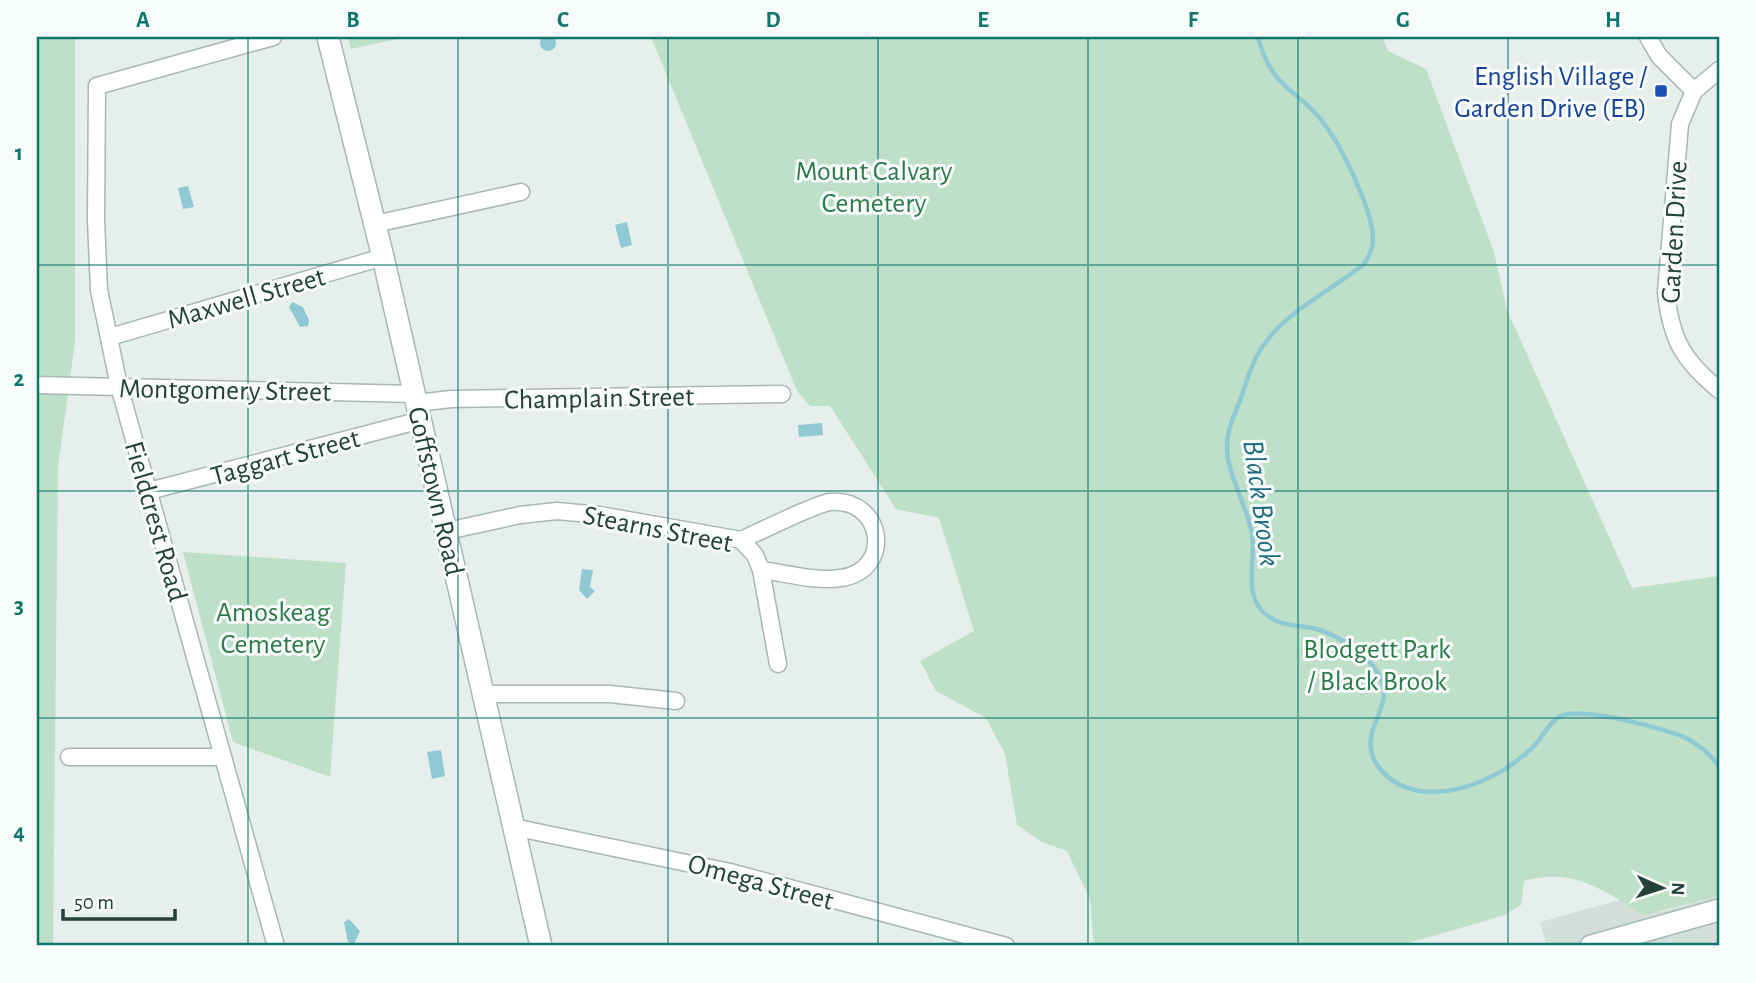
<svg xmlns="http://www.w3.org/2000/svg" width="1756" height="983" viewBox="0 0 1756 983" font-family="'Alegreya Sans',sans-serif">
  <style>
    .built { fill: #d4dfda }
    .green { fill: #bfe0c8 }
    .water { fill: #8ec9d4 }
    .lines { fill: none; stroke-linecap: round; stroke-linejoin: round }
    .stream { stroke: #8ec9d4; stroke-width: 4.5 }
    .street-casing { stroke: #a8b8b2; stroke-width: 19 }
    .secondary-casing { stroke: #a4bbb3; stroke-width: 24 }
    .street { stroke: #fff; stroke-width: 16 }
    .secondary { stroke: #fff; stroke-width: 21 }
    .grid { fill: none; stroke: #0f766e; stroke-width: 2; stroke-opacity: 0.55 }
    .transit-dot { fill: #1a4fb4; stroke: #f7fbf9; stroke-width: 2.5 }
    .labels { text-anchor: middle; stroke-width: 6; stroke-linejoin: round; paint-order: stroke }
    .transit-label { font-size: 28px; fill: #164399; stroke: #f7fbf9; text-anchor: end }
    .park-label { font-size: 28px; fill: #2d7a4b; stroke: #f7fbf9 }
    .street-label { font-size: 28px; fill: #24423a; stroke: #f7fbf9 }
    .water-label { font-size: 30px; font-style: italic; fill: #1c6f80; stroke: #f7fbf9 }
    .neatline { fill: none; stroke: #0f766e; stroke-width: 2.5 }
    .grid-label { font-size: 23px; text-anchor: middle; font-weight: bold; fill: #0f766e }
  </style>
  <rect width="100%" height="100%" fill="#e6efeb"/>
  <path class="built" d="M1634 896 1660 912 1718 896 1719 946H1547L1540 922Z"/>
  <g class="green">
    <path d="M37 37H75V342L58 467 53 946H37Z"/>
    <path d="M348 37H406L351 49Z"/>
    <path d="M651 37H1383L1388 51 1426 69 1494 252 1507 310 1632 588 1719 576V896L1644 915C1604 891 1574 867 1524 881L1521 905 1502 916 1398 946H1094L1090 899 1067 851 1042 842 1017 825 1005 754 986 718 936 691 920 661 974 631 939 518 896 509 830 406H810L797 391Z"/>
    <path d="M183 552 346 563 330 777 233 742Z"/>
  </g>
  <g class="water">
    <circle cx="548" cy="43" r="8"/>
    <path d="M188 186 194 207 183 209 178 188Z"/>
    <path d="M627 222 632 245 621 248 615 225Z"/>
    <path d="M292 302 303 307 309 320 308 326 300 327 289 307Z"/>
    <path d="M822 423 823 435 799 437 798 425Z"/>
    <path d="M582 569 593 570 590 587 595 591 587 599 579 590Z"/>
    <path d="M441 750 445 776 432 779 427 752Z"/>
    <path d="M349 919 360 931 354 944 348 942 344 922Z"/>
  </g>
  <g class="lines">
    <path class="stream" d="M1258 37C1272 92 1301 89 1328 129 1344 152 1373 212 1373 239 1373 249 1369 256 1364 264 1332 290 1290 309 1265 343 1252 360 1247 381 1240 401 1234 415 1227 431 1227 446 1226 471 1247 507 1252 533 1256 556 1244 590 1261 610 1279 629 1298 623 1320 630 1339 636 1368 656 1378 673 1392 696 1378 711 1372 733 1364 764 1393 787 1420 791 1460 797 1508 773 1535 745 1543 736 1549 723 1559 717 1578 705 1668 729 1688 739 1700 746 1712 755 1719 767"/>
    <defs>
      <g id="street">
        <path d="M273 37 97 86 96 220 99 290 119 386 276 946"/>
        <path d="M1648 37 1659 56 1694 91"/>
        <path d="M1719 70 1694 91 1680 124 1666 292C1671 340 1683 360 1719 390"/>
        <path d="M375 224 521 192"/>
        <path d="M110 337 383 257"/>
        <path d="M37 385 414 394"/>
        <path d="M417 403 451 399 782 394"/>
        <path d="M149 491 421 420"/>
        <path d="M447 531 520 515 557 511 600 515 741 540 755 555 761 570 778 664"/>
        <path d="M741 540C759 532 815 504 830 502 883 497 895 570 841 578 816 582 786 573 761 570"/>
        <path d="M483 694H610L676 701"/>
        <path d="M69 757H223"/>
        <path d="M513 827 730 872 1006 946"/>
      </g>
      <g id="secondary">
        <path d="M328 37 383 257 541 946"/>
        <path d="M1591 946 1719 910"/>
      </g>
    </defs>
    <use href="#street" class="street-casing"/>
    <use href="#secondary" class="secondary-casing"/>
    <use href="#street" class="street"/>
    <use href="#secondary" class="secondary"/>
  </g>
  <path class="grid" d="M248 37V946M458 37V946M668 37V946M878 37V946M1088 37V946M1298 37V946M1508 37V946M37 265H1719M37 491H1719M37 718H1719"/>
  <rect class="transit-dot" x="1654" y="84" width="14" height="14" rx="3.5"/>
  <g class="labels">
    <g class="transit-label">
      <text x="1647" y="85">English Village /<tspan x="1647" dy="32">Garden Drive (EB)</tspan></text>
    </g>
    <g class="park-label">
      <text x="874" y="180">Mount Calvary<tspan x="874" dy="32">Cemetery</tspan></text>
      <text x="273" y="621">Amoskeag<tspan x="273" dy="32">Cemetery</tspan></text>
      <text x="1377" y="658">Blodgett Park<tspan x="1377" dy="32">/ Black Brook</tspan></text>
    </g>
    <g class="street-label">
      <text transform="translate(1673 232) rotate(-87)" y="10">Garden Drive</text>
      <text transform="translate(246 297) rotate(-16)" y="10">Maxwell Street</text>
      <text transform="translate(225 389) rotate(1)" y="10">Montgomery Street</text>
      <text transform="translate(599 397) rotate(-1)" y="10">Champlain Street</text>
      <text transform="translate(285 456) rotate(-15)" y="10">Taggart Street</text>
      <text transform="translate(437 491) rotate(77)" y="10">Goffstown Road</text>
      <text transform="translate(157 521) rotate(74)" y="10">Fieldcrest Road</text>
      <text transform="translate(658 528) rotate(11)" y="10">Stearns Street</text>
      <text transform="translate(761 881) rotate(15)" y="10">Omega Street</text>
    </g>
    <g class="water-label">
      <text transform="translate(1262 503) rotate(82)" y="10">Black Brook</text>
    </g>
  </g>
  <rect width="1756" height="983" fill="none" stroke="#f7fbf9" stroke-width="77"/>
  <g transform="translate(1662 888) rotate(93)" stroke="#f7fbf9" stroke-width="5" paint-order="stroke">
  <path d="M0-5L12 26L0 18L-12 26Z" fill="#24423a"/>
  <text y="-10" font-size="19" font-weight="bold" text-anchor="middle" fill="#24423a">N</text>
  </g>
  <path d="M63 909v10h112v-10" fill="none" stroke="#24423a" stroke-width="3.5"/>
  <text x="74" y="909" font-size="21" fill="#24423a" stroke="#f7fbf9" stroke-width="5" paint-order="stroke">50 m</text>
  <rect x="38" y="38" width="1680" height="906" class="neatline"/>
  <g class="grid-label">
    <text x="143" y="27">A</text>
    <text x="353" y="27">B</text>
    <text x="563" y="27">C</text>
    <text x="773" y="27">D</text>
    <text x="983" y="27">E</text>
    <text x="1193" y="27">F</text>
    <text x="1403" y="27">G</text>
    <text x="1613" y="27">H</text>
    <text x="19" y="160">1</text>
    <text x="19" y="386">2</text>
    <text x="19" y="613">3</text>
    <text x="19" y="839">4</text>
  </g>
</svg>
